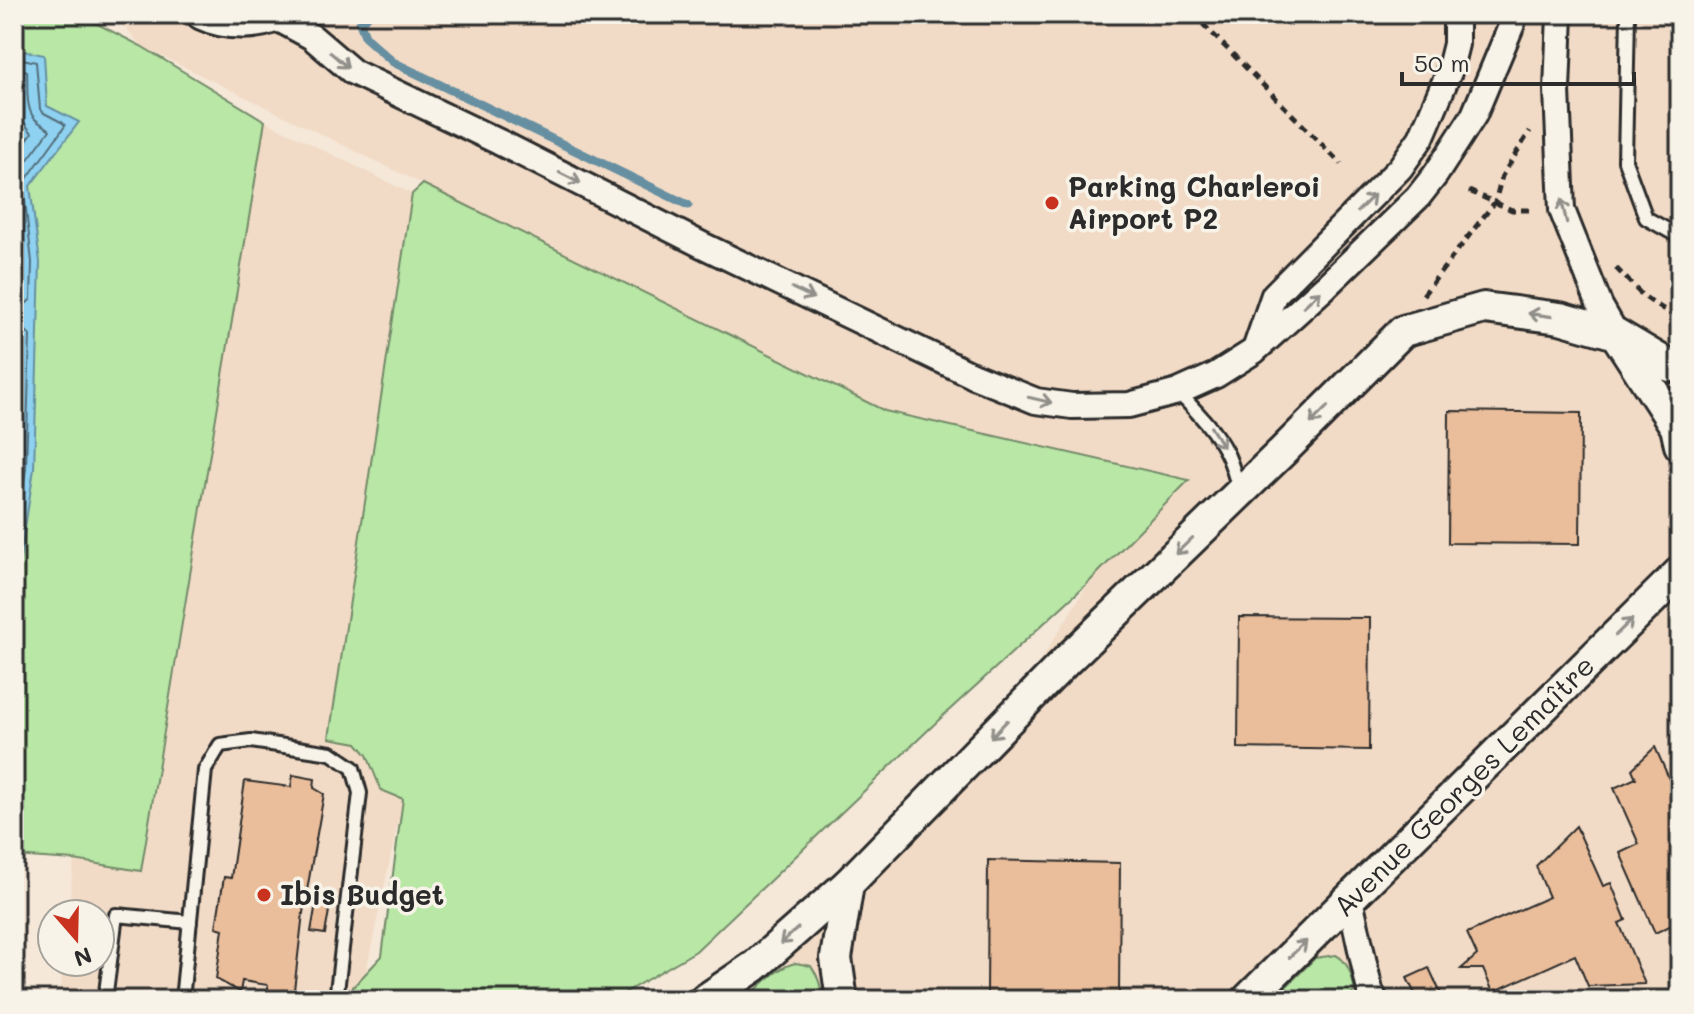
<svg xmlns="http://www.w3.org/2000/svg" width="1694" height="1014" viewBox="0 0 1694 1014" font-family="Mali,sans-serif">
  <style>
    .built { fill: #f2dbc6 }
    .green { fill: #b8e7a6; stroke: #728968; stroke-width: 2 }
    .water { fill: #8ed1f0; stroke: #668fa1; stroke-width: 2 }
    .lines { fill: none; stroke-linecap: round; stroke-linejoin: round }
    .shore { stroke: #536d7a; stroke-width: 2 }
    .stream { stroke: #668fa1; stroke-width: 9 }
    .building { fill: #ebbe9b; stroke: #2b2b2b; stroke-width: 2 }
    .service-casing { stroke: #2b2b2b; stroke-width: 18 }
    .minor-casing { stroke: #2b2b2b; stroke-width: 30 }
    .tertiary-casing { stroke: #2b2b2b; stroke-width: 36 }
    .path { stroke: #2b2b2b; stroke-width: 5; stroke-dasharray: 8 6; stroke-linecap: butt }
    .service { stroke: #f7f3e8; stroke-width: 12 }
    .minor { stroke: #f7f3e8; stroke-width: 24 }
    .tertiary { stroke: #f7f3e8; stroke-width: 30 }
    .oneway { stroke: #918f8a }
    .poi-dot { fill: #c8321e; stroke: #f7f3e8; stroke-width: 3 }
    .labels { text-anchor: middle; stroke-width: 7; stroke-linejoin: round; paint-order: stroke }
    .poi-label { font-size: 28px; font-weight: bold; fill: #2b2b2b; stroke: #f7f3e8; text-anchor: start }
    .street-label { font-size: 28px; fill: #2b2b2b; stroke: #f7f3e8 }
  </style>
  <rect width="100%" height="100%" fill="#f5e8d9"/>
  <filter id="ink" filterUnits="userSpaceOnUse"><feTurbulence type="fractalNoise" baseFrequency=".0125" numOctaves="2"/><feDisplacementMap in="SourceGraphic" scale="16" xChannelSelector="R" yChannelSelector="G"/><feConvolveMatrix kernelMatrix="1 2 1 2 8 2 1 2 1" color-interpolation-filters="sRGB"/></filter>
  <g filter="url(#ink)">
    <g class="built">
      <path d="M114 14H1680V1000H705L998 730 1089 582 1189 480 885 411 141 46Z"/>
      <path d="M265 121 412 194 329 738 356 743 367 755 381 790 403 799 360 1000H60L63 962H100V914H68L74 860 142 871Z"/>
    </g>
    <g class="green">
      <path d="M14 14H78L141 46 265 121 141 871 74 860 14 856Z"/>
      <path d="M423 184 885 411 1189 480 1089 582 944 715 696 951 612 1000H352L353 987 382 956 403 799 381 790 367 755 357 743 329 738 412 194Z"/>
      <path d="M1336 955C1349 962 1352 977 1355 991L1346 1000H1273L1315 958Z"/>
      <path d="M796 963 811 966C819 977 821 986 822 1000H745C759 988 777 966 796 963Z"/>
    </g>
    <path class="water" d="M14 49 44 55 47 106 79 122 30 186 40 262 34 469 14 599V328L19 325 20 309 14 303Z"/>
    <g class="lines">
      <g class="shore">
        <path d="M14 57 36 62 40 109 44 113 63 123 65 126 23 184 32 262 31 299 27 303 19 299 14 298"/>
        <path d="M14 67 27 71C28 84 25 107 34 118 38 123 45 125 50 130L14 178"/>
        <path d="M14 80C21 105 12 109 32 133L14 158"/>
        <path d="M14 202 22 263 21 285 19 288H14"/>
        <path d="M14 334 26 331 30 335 26 468 14 546"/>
        <path d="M14 344 18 345 19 349 14 480"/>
      </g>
      <path class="stream" d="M370 14 360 23 366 38 393 62 688 205"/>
    </g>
    <g class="building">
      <path d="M1449 411 1581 413 1580 544 1448 543Z"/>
      <path d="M1239 617 1370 618 1369 750 1238 748Z"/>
      <path d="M1655 747 1680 803V937L1674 924 1655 933 1620 853 1639 844 1614 788 1636 778 1632 769Z"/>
      <path d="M293 775 315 779 314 788 324 794 303 913 294 990 268 998V985L242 981 240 992 216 979 223 929 216 927 224 877 231 878 245 781 291 787Z"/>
      <path d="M1576 826 1603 886 1611 883 1626 920 1619 923 1645 984 1588 986 1575 955 1493 992 1483 969H1461L1477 955 1467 933 1549 897 1536 866Z"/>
      <path d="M988 860 1120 863 1119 995 987 994Z"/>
      <path d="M316 903 330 905 325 934 311 932Z"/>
      <path d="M1429 968 1443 998 1440 1000H1430V998L1418 1000 1407 978Z"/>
    </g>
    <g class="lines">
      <defs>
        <g id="service">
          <path d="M1628 14 1625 161 1646 218 1680 237"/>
          <path d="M1178 392C1196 411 1214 429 1226 452 1232 463 1235 477 1239 489"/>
          <path d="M105 1000 116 915 190 922"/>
          <path d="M182 1000 205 770 220 745 251 741 331 753 353 768 360 793 336 1000"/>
        </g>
        <g id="minor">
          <path d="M1560 14 1557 90 1562 210 1600 306 1616 334"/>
          <path d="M275 17 312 37 353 72 499 142 702 245 974 376 1036 401 1072 406 1129 405 1178 392 1216 375 1254 351 1326 286 1418 197 1436 174 1474 115 1512 24 1513 14"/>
          <path d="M1256 347 1274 295 1400 168 1421 138 1449 72 1456 44V14"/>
          <path d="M1350 899 1370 991 1375 1000"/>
        </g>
        <g id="tertiary">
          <path d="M202 14C225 25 257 26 281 14"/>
          <path d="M1619 339 1676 427 1680 445"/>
          <path d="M705 1000 755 966 848 884 1067 660 1282 452 1403 331 1484 308 1560 318 1616 334 1670 366 1680 365"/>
          <path d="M842 1000 836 958 848 884"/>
          <path d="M1247 1000 1680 572"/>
        </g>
      </defs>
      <use href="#service" class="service-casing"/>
      <use href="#minor" class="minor-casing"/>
      <use href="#tertiary" class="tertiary-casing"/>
      <g class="path">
        <path d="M1193 14 1341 164"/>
        <path d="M1469 191 1512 210H1535"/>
        <path d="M1616 268 1643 296 1680 320"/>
        <path d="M1423 295 1495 202 1502 176 1530 131"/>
      </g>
      <use href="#service" class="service"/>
      <use href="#minor" class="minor"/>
      <use href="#tertiary" class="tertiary"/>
    </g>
    <defs><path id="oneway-shaft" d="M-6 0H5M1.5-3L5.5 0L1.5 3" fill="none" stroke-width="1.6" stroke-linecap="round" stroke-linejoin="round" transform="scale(2)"/></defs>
    <g class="oneway">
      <use href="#oneway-shaft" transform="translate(339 60) rotate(41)"/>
      <use href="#oneway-shaft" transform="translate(570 178) rotate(27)"/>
      <use href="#oneway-shaft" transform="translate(1366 203) rotate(-45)"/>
      <use href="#oneway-shaft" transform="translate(1564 211) rotate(-103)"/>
      <use href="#oneway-shaft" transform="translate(803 293) rotate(25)"/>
      <use href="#oneway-shaft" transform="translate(1312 299) rotate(-42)"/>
      <use href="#oneway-shaft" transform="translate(1540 315) rotate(-172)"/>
      <use href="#oneway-shaft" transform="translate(1040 400) rotate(13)"/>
      <use href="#oneway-shaft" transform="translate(1319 415) rotate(135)"/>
      <use href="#oneway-shaft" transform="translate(1217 437) rotate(58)"/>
      <use href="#oneway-shaft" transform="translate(1184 546) rotate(136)"/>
      <use href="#oneway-shaft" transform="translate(1624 627) rotate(-45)"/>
      <use href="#oneway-shaft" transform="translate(999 729) rotate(134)"/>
      <use href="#oneway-shaft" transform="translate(789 936) rotate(138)"/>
      <use href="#oneway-shaft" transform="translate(1298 949) rotate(-44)"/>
    </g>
  </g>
  <g class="poi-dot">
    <circle cx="1052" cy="203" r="8"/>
    <circle cx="264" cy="895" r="8"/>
  </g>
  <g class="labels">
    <g class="poi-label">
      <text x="1068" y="197">Parking Charleroi<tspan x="1068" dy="32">Airport P2</tspan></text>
      <text x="280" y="905">Ibis Budget</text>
    </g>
    <g class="street-label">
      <text transform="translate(1464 786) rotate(-45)" y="10">Avenue Georges Lemaître</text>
    </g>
  </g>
  <rect width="1694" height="1014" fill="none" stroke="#f7f3e8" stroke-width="48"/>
  <rect x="24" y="24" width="1646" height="966" fill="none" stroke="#2b2b2b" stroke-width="3" filter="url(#ink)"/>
  <g transform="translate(76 938) rotate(160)"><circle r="38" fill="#f7f3e8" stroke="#a5a39c" stroke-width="2"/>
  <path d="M0-6L14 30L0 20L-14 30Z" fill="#c8321e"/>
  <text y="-12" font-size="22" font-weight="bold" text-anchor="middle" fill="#2b2b2b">N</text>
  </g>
  <path d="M1402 72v12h232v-12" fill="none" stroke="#2b2b2b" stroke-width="4"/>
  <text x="1414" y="72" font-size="24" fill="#2b2b2b" stroke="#f7f3e8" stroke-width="6" paint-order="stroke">50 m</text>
</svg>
